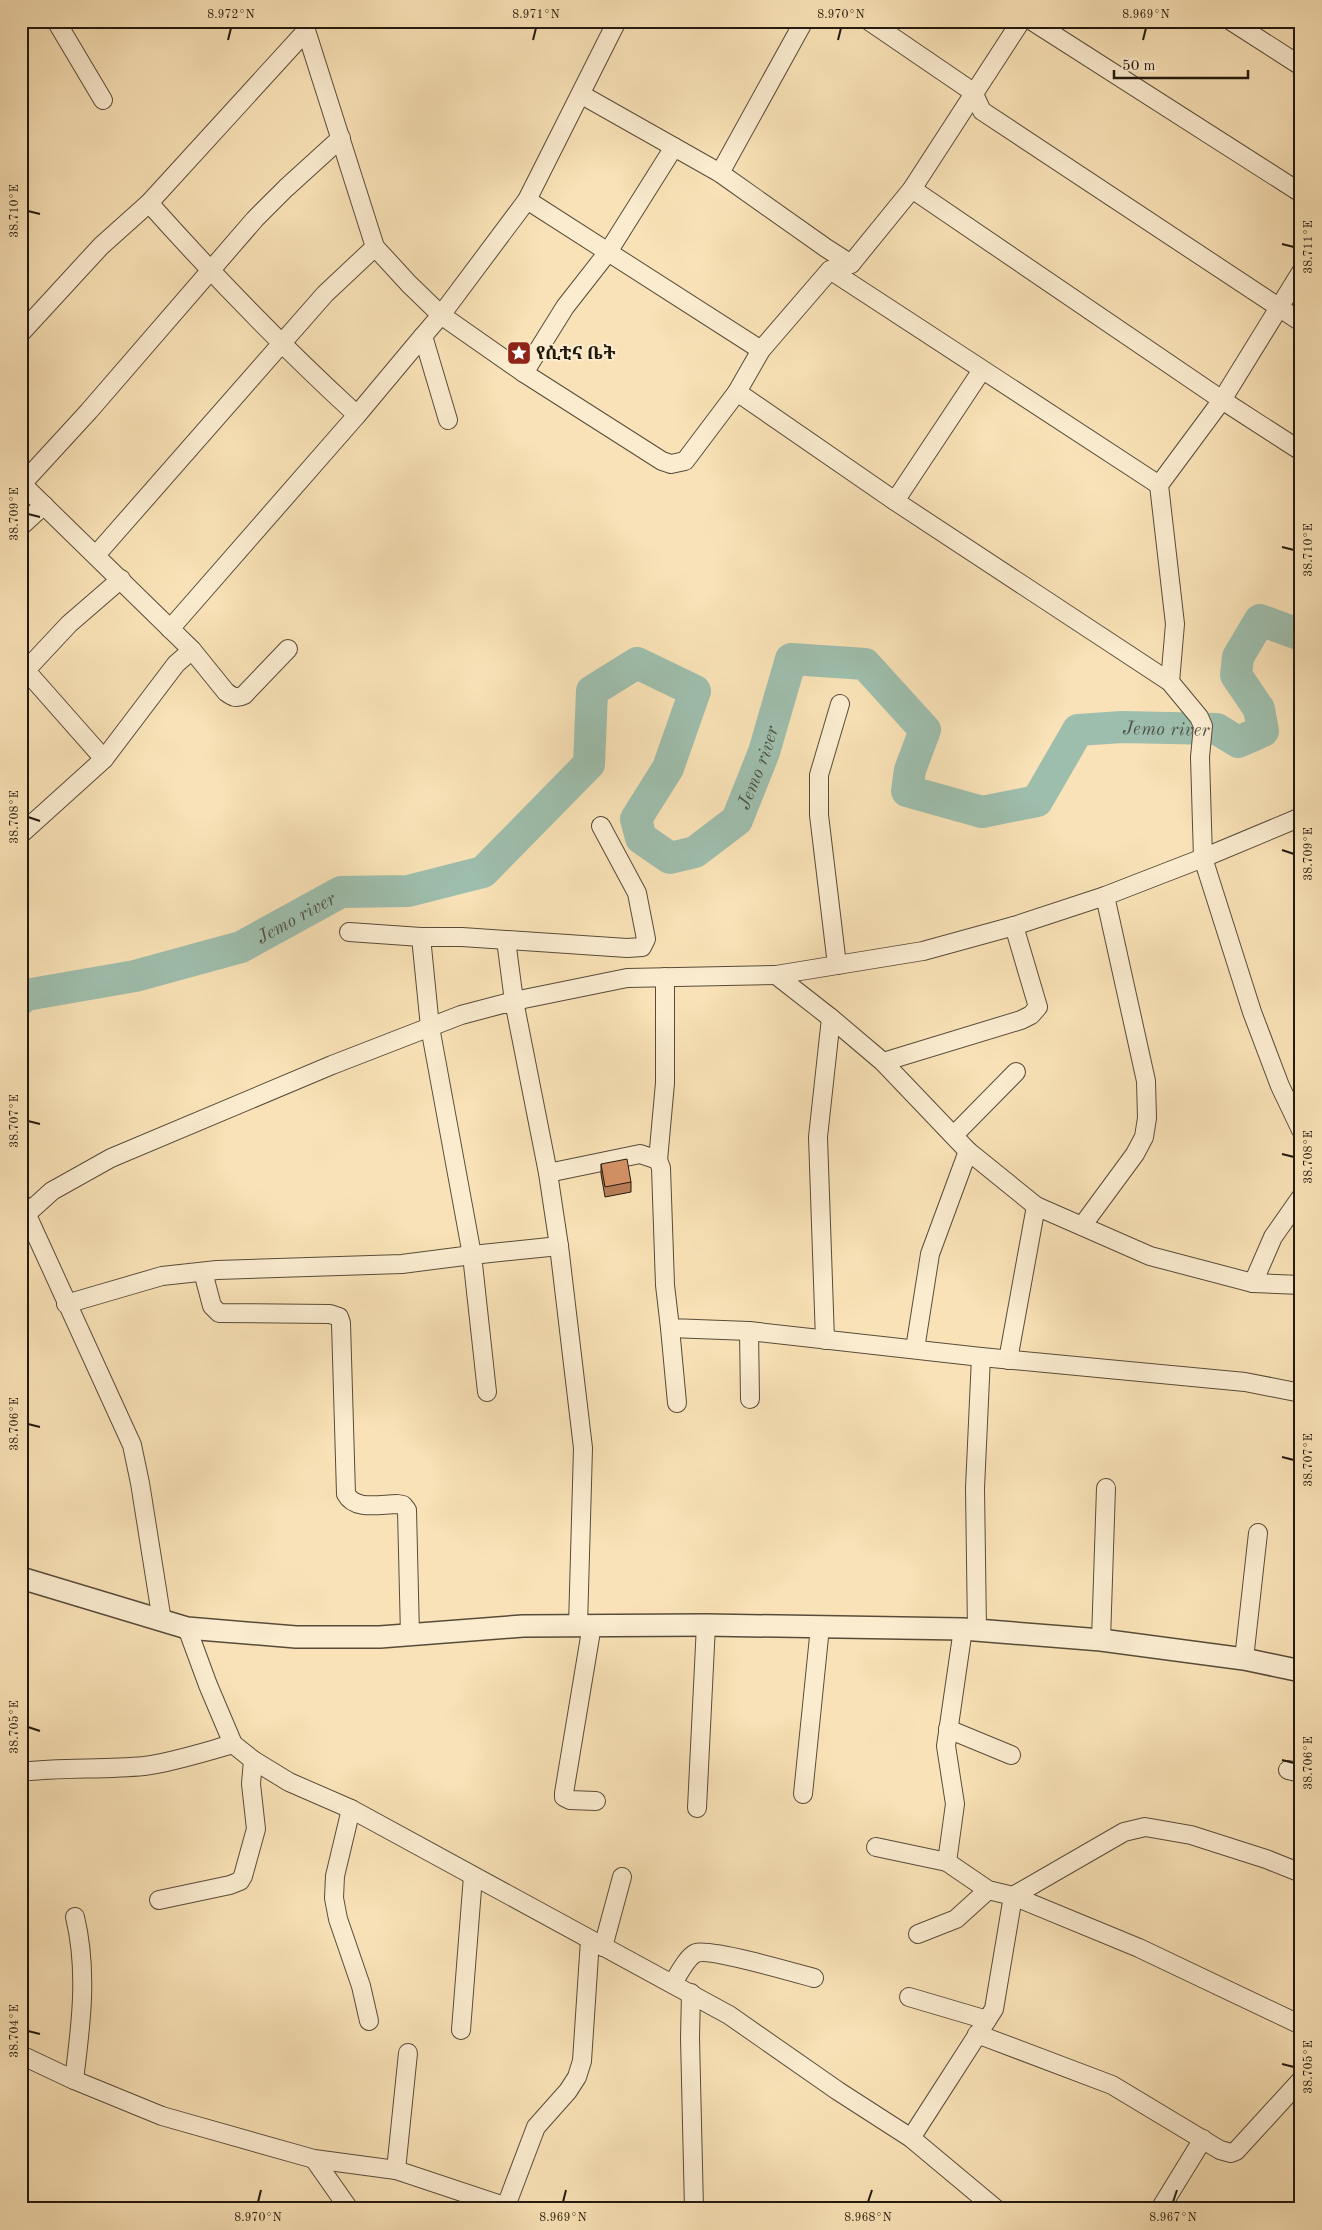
<svg xmlns="http://www.w3.org/2000/svg" width="1322" height="2230" viewBox="0 0 1322 2230" font-family="'Old Standard TT','Noto Serif Ethiopic',serif">
  <style>
    .lines { fill: none; stroke-linecap: round; stroke-linejoin: round }
    .river { stroke: #9ebead; stroke-width: 32 }
    .minor-casing { stroke: #584c38; stroke-width: 20 }
    .tertiary-casing { stroke: #584c38; stroke-width: 24 }
    .minor { stroke: #fbecd0; stroke-width: 18 }
    .tertiary { stroke: #fbecd0; stroke-width: 21 }
    .wall { fill: #b77e58; stroke: #231a0e }
    .building { fill: #d59266; stroke: #231a0e }
    .ticks { fill: none; stroke: #231a0e; stroke-width: 2 }
    .labels { text-anchor: middle; stroke-width: 4; stroke-linejoin: round; paint-order: stroke }
    .poi-label { font-size: 18px; font-weight: bold; fill: #231a0e; stroke: #fbecd0; text-anchor: start }
    .water-label { font-size: 19px; font-style: italic; fill: #4e5346; stroke: #fbecd0 }
    .neatline { fill: none; stroke: #231a0e; stroke-width: 2 }
    .ticks-label { font-size: 12px; text-anchor: middle; fill: #231a0e }
  </style>
  <rect width="100%" height="100%" fill="#f9e2b7"/>
  <filter id="stains"><feTurbulence type="fractalNoise" baseFrequency=".004" numOctaves="4"/><feColorMatrix values="0 0 0 0 .2 0 0 0 0 .09 0 0 0 0 .02 0 0 0 .5 -.17"/></filter>
  <radialGradient id="worn" r=".72"><stop offset=".6" stop-color="#630" stop-opacity="0"/><stop offset="1" stop-color="#630" stop-opacity=".3"/></radialGradient>
  <g class="lines">
    <path class="river" id="s1" d="M21 999 26 995 135 976 241 947 341 892 408 891 483 872 589 764 592 691 637 663 695 691 668 768 636 819 641 838 670 858 695 852 737 820 764 752 791 659 865 664 925 730 910 770 907 791 982 812 1037 801 1078 730 1122 727 1217 729 1238 742 1263 731 1259 709 1236 675 1238 657 1260 620 1301 635"/>
    <defs>
      <g id="minor">
        <path d="M56 21 103 100"/>
        <path d="M303 21 375 247 409 284 441 315 524 373 662 461 671 464 685 461 737 392 761 350 830 270 851 264 912 189 1021 21"/>
        <path d="M869 21 973 92 982 111 1301 322"/>
        <path d="M1032 21 1301 193"/>
        <path d="M1231 21 1301 66"/>
        <path d="M582 95 720 173 826 248 851 264"/>
        <path d="M720 173 804 21"/>
        <path d="M912 189 1222 400 1301 451"/>
        <path d="M527 200 761 350"/>
        <path d="M149 203C215 277 284 348 357 415"/>
        <path d="M830 270 1159 485"/>
        <path d="M21 333 101 246 149 203 306 31"/>
        <path d="M524 373 565 307 608 252 674 147"/>
        <path d="M737 392 895 501 1170 682 1199 717 1203 726 1200 757 1203 858 1252 1012 1280 1086 1301 1130"/>
        <path d="M448 420 423 336 441 315 527 200 617 21"/>
        <path d="M21 483 192 650 226 692C233 697 236 699 244 695L288 649"/>
        <path d="M22 484 89 411 255 219 286 188 341 138"/>
        <path d="M895 501 982 370"/>
        <path d="M21 526 44 505"/>
        <path d="M96 555 325 294 375 247"/>
        <path d="M170 629 357 415 423 336"/>
        <path d="M21 665 104 759"/>
        <path d="M26 670 69 624 121 579"/>
        <path d="M1170 682 1175 624 1159 485 1222 400 1301 272"/>
        <path d="M21 834 104 759 176 664 192 650"/>
        <path d="M349 932 421 937H462L627 948 642 947 646 939 637 893 601 826"/>
        <path d="M506 940 514 1001 627 978 776 975"/>
        <path d="M837 965 819 815V775L840 704"/>
        <path d="M883 1062 1021 1020 1031 1015 1038 1007 1014 926"/>
        <path d="M954 1135 1016 1072"/>
        <path d="M658 1160 665 1083V977"/>
        <path d="M548 1173 640 1154 658 1160 661 1168 665 1285 670 1328 749 1331 981 1357 1245 1382 1301 1393"/>
        <path d="M21 1202 132 1445 140 1483 162 1621"/>
        <path d="M1036 1206 968 1151 883 1062 831 1018 776 975 923 951 1014 926 1105 896 1203 858 1301 817"/>
        <path d="M21 1219 52 1191 111 1158 332 1065 430 1027 461 1015 514 1001 548 1173 559 1246 583 1448 578 1626"/>
        <path d="M1082 1226 1135 1154 1144 1137 1147 1118 1146 1081 1105 896"/>
        <path d="M203 1272 212 1306 219 1313 330 1314 339 1317 341 1323 346 1494C355 1511 381 1504 397 1504L403 1505 407 1510 410 1635"/>
        <path d="M1253 1283 1273 1237 1301 1197"/>
        <path d="M66 1304 162 1276 217 1270 402 1264 472 1255 430 1027 421 937"/>
        <path d="M670 1328 677 1403"/>
        <path d="M749 1331 750 1399"/>
        <path d="M825 1340 818 1137 831 1018"/>
        <path d="M915 1349 930 1254 968 1151"/>
        <path d="M1008 1360 1036 1206 1150 1256 1253 1283 1301 1285"/>
        <path d="M487 1392 472 1255 559 1246"/>
        <path d="M592 1625 564 1793V1797L570 1800 596 1801"/>
        <path d="M187 1628 208 1685 233 1744 253 1760 289 1782 351 1809 729 2015 838 2091 911 2138 996 2209"/>
        <path d="M963 1629 946 1746 955 1804 947 1862 988 1890 1013 1896 1139 1948 1301 2025"/>
        <path d="M977 1630 975 1488 981 1357"/>
        <path d="M1101 1640 1106 1488"/>
        <path d="M1244 1659 1258 1533"/>
        <path d="M948 1729 1011 1755"/>
        <path d="M1288 1770 1301 1773"/>
        <path d="M21 1772C62 1767 103 1770 144 1766 174 1762 204 1752 233 1744"/>
        <path d="M803 1794 820 1627"/>
        <path d="M697 1808 706 1625"/>
        <path d="M351 1809 335 1876 334 1898 338 1919 361 1986 369 2021"/>
        <path d="M876 1847 947 1862"/>
        <path d="M1013 1896 1124 1832 1145 1827 1191 1835 1266 1859 1301 1873"/>
        <path d="M159 1900 230 1885 240 1881 243 1876 256 1829 251 1784 253 1760"/>
        <path d="M918 1934 956 1919 988 1890"/>
        <path d="M603 1947 622 1877"/>
        <path d="M673 1983C678 1975 687 1957 696 1953 709 1948 796 1973 814 1978"/>
        <path d="M691 1993 690 2038 694 2209"/>
        <path d="M909 1997 987 2020"/>
        <path d="M461 2030 473 1876"/>
        <path d="M977 2034 1112 2085 1220 2150 1231 2153 1236 2151 1301 2080"/>
        <path d="M21 2055 74 2080 162 2116 314 2159 396 2170 513 2209"/>
        <path d="M74 2080C81 2025 88 1971 75 1917"/>
        <path d="M911 2138 994 2009 1013 1896"/>
        <path d="M314 2159 349 2209"/>
        <path d="M396 2170 408 2053"/>
        <path d="M506 2206 536 2127 568 2091 577 2077 582 2061 590 1940"/>
        <path d="M1160 2209 1203 2139"/>
      </g>
      <path id="tertiary" d="M21 1578 187 1628 296 1637H380L523 1626 706 1625 963 1629 1101 1640 1244 1659 1301 1671"/>
    </defs>
    <use href="#minor" class="minor-casing"/>
    <use href="#tertiary" class="tertiary-casing"/>
    <use href="#minor" class="minor"/>
    <use href="#tertiary" class="tertiary"/>
  </g>
  <path class="wall" d="M601 1164 631 1182V1192L605 1197 601 1174Z"/>
  <path class="building" d="M627 1159 631 1182 605 1187 601 1164Z"/>
  <path class="ticks" d="M228 40 231 28M533 40 536 28M838 40 841 28M1143 40 1146 28M28 211 40 214M1282 244 1294 247M28 514 40 517M1282 547 1294 550M28 817 40 821M1282 850 1294 854M28 1121 40 1124M1282 1154 1294 1157M28 1424 40 1427M1282 1457 1294 1460M28 1727 40 1731M1282 1760 1294 1763M28 2031 40 2034M1282 2064 1294 2067M258 2202 261 2190M563 2202 566 2190M868 2202 872 2190M1173 2202 1177 2190"/>
  <defs>
    <symbol id="sight-square" viewBox="-11 -11 22 22"><rect x="-9" y="-9" width="18" height="18" rx="4" fill="#8f2418" stroke="#fbecd0"/><path d="M0-6L1.8-2.2L6-1.7L2.9 1.2L3.7 5.4L0 3.3L-3.7 5.4L-2.9 1.2L-6-1.7L-1.8-2.2Z" fill="#fff"/></symbol>
  </defs>
  <g fill-rule="evenodd">
    <use href="#sight-square" x="505" y="339" width="28" height="28"/>
  </g>
  <g class="labels">
    <g class="poi-label">
      <text x="536" y="359">የሲቲና ቤት</text>
    </g>
    <g class="water-label">
      <text dy="7" stroke="none"><textPath href="#s1" startOffset="1804">Jemo river</textPath></text>
      <text dy="7" stroke="none"><textPath href="#s1" startOffset="1159">Jemo river</textPath></text>
      <text dy="7" stroke="none"><textPath href="#s1" startOffset="289">Jemo river</textPath></text>
    </g>
  </g>
  <rect width="1322" height="2230" fill="none" stroke="#f9e2b7" stroke-width="55"/>
  <path d="M1114 70v8h134v-8" fill="none" stroke="#231a0e" stroke-width="2.5"/>
  <text x="1122" y="70" font-size="15" fill="#231a0e" stroke="#fbecd0" stroke-width="4" paint-order="stroke">50 m</text>
  <rect x="28" y="28" width="1266" height="2174" class="neatline"/>
  <g class="ticks-label">
    <text x="231" y="18">8.972°N</text>
    <text x="536" y="18">8.971°N</text>
    <text x="841" y="18">8.970°N</text>
    <text x="1146" y="18">8.969°N</text>
    <text transform="translate(14 211) rotate(-90)" y="4">38.710°E</text>
    <text transform="translate(1308 247) rotate(-90)" y="4">38.711°E</text>
    <text transform="translate(14 514) rotate(-90)" y="4">38.709°E</text>
    <text transform="translate(1308 550) rotate(-90)" y="4">38.710°E</text>
    <text transform="translate(14 817) rotate(-90)" y="4">38.708°E</text>
    <text transform="translate(1308 854) rotate(-90)" y="4">38.709°E</text>
    <text transform="translate(14 1121) rotate(-90)" y="4">38.707°E</text>
    <text transform="translate(1308 1157) rotate(-90)" y="4">38.708°E</text>
    <text transform="translate(14 1424) rotate(-90)" y="4">38.706°E</text>
    <text transform="translate(1308 1460) rotate(-90)" y="4">38.707°E</text>
    <text transform="translate(14 1727) rotate(-90)" y="4">38.705°E</text>
    <text transform="translate(1308 1763) rotate(-90)" y="4">38.706°E</text>
    <text transform="translate(14 2031) rotate(-90)" y="4">38.704°E</text>
    <text transform="translate(1308 2067) rotate(-90)" y="4">38.705°E</text>
    <text x="258" y="2221">8.970°N</text>
    <text x="563" y="2221">8.969°N</text>
    <text x="868" y="2221">8.968°N</text>
    <text x="1173" y="2221">8.967°N</text>
  </g>
  <rect width="100%" height="100%" filter="url(#stains)"/>
  <rect width="100%" height="100%" fill="url(#worn)"/>
</svg>
